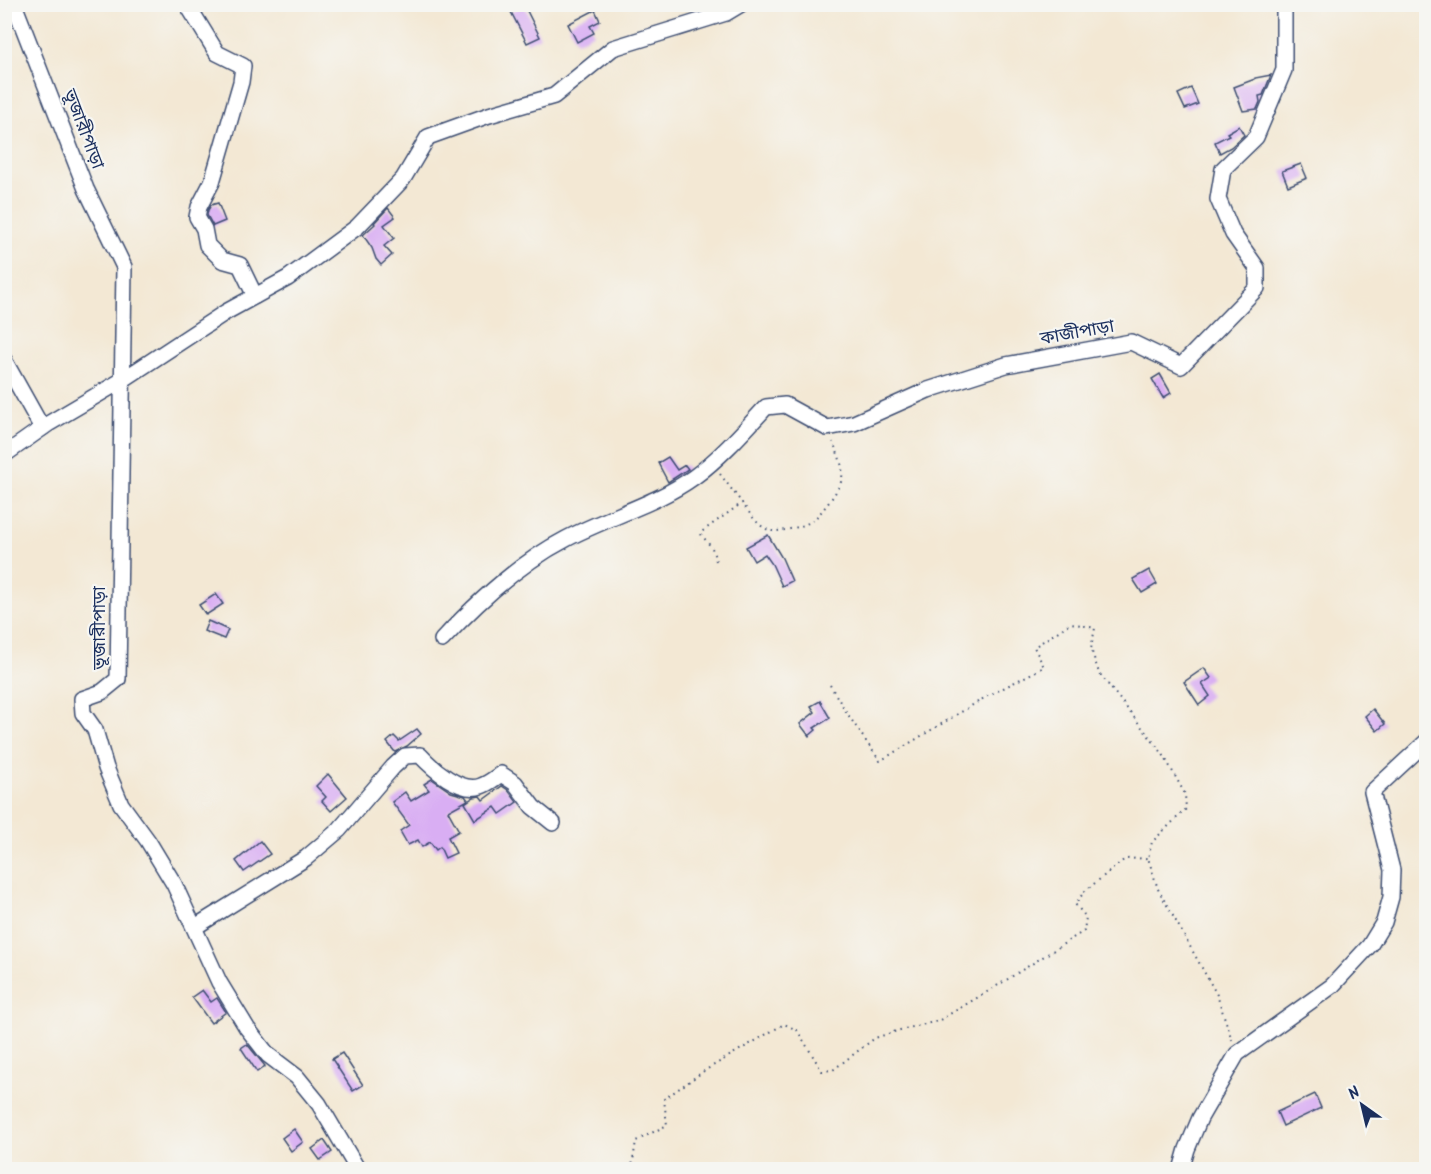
<svg xmlns="http://www.w3.org/2000/svg" width="1431" height="1174" viewBox="0 0 1431 1174" font-family="Kalam,'Noto Sans Bengali',sans-serif">
  <style>
    .building { fill: #d9aef3 }
    .lines { fill: none; stroke-linecap: round; stroke-linejoin: round }
    .minor-casing { stroke: #3b4b70; stroke-width: 18 }
    .path { stroke: #3b4b70; stroke-width: 2; stroke-dasharray: 1.5 4.5; stroke-linecap: butt }
    .minor { stroke: #fff; stroke-width: 15 }
    .labels { text-anchor: middle; stroke-width: 4.5; stroke-linejoin: round; paint-order: stroke }
    .street-label { font-size: 18px; fill: #1b2f5e; stroke: #f6f6f2 }
  </style>
  <rect width="100%" height="100%" fill="#f6f6f2"/>
  <filter id="ink" filterUnits="userSpaceOnUse"><feTurbulence type="fractalNoise" baseFrequency=".0167" numOctaves="2"/><feDisplacementMap in="SourceGraphic" scale="12" xChannelSelector="R" yChannelSelector="G"/><feConvolveMatrix kernelMatrix="1 2 1 2 8 2 1 2 1" color-interpolation-filters="sRGB"/></filter>
  <filter id="wash" filterUnits="userSpaceOnUse"><feTurbulence type="fractalNoise" baseFrequency=".008" numOctaves="4" result="noise"/><feDisplacementMap in="SourceGraphic" scale="24" xChannelSelector="R" yChannelSelector="G"/><feGaussianBlur stdDeviation="1.35" result="paint"/><feColorMatrix in="noise" values="0 0 0 0 0 0 0 0 0 0 0 0 0 0 0 0 0 1.4 0 .05"/><feComposite in="paint" operator="in"/></filter>
  <g filter="url(#wash)">
    <rect width="100%" height="100%" fill="#f3e8d4"/>
    <g id="blocks">
      <g class="building">
        <path d="M524 5 540 37 527 43 511 12Z"/>
        <path d="M595 10 600 21 590 26 594 33 577 42 568 24Z"/>
        <path d="M1271 75 1263 95 1259 96 1260 102 1257 109 1243 111 1234 87 1255 79V78Z"/>
        <path d="M1191 88 1198 104 1185 109 1178 94Z"/>
        <path d="M1239 126 1244 135 1231 147 1220 153 1215 142 1229 135 1227 133Z"/>
        <path d="M1301 164 1307 178 1288 186 1282 171Z"/>
        <path d="M218 203 225 221 213 226 207 215 208 210 211 205Z"/>
        <path d="M388 208 395 217 384 225 394 238 384 246 392 255 381 265 376 259 372 248 363 235 375 224 374 223Z"/>
        <path d="M1160 374 1171 393 1163 398 1152 379Z"/>
        <path d="M668 457 677 470 685 465 688 469 668 482 658 463Z"/>
        <path d="M768 535 782 558 792 581 782 586 772 564 765 554 754 561 746 547Z"/>
        <path d="M1149 570 1157 584 1142 593 1133 579Z"/>
        <path d="M216 594 223 604 206 615 199 605Z"/>
        <path d="M208 621 228 630 224 639 204 631Z"/>
        <path d="M1204 668 1211 678 1202 684 1210 696 1199 705 1184 682Z"/>
        <path d="M820 701 830 718 814 728 816 730 809 736 800 724 815 712 811 706Z"/>
        <path d="M1373 709 1385 724 1377 731 1365 716Z"/>
        <path d="M417 729 421 734 407 746 395 752 387 742 394 736 399 741Z"/>
        <path d="M328 774 347 797 331 811 322 801 326 797 316 786Z"/>
        <path d="M432 779 451 792 465 796 468 800 448 811 459 831 448 837 456 853 445 858 440 847 436 850 430 842 422 847 418 840 408 845 400 831 409 825 392 802 405 792 411 801 429 790 424 784Z"/>
        <path d="M502 786 508 790 517 802 500 814 495 807 475 820 465 803 474 797 480 796 483 800Z"/>
        <path d="M260 841 270 854 244 872 236 861Z"/>
        <path d="M202 990 211 1002 217 998 226 1012 211 1023 192 997Z"/>
        <path d="M247 1044 265 1066 257 1072 241 1048Z"/>
        <path d="M342 1053 363 1085 353 1091 332 1059Z"/>
        <path d="M1315 1094 1321 1108 1283 1126 1277 1112Z"/>
        <path d="M294 1129 303 1142 291 1151 282 1138Z"/>
        <path d="M324 1140 332 1152 320 1160 312 1149Z"/>
      </g>
    </g>
  </g>
  <g filter="url(#ink)">
    <use href="#blocks" fill-opacity="0" stroke="#3b4b70" stroke-width="1.5"/>
    <g class="lines">
      <defs>
        <g id="minor">
          <path d="M14 4 86 189 124 267 118 679 102 692 82 699 83 713 95 730 106 768 121 804 148 841 174 884 219 982 247 1028 268 1055 297 1077 319 1104 358 1170"/>
          <path d="M187 4 217 53 243 66 241 82 212 182 199 207 197 217 204 229 207 245 222 260 240 265 255 296"/>
          <path d="M4 360 42 428"/>
          <path d="M4 455 48 424 121 381 226 312 288 278 357 227 403 179 428 137 489 115 554 96 613 48 726 13 741 4"/>
          <path d="M442 640C478 601 518 564 566 539 607 517 655 505 694 477 720 458 744 431 766 407L785 405 827 428 854 423 928 390 1006 365 1131 342 1181 366 1257 288V268L1233 234 1218 199 1223 169 1256 137 1284 70V4"/>
          <path d="M195 927 306 858 339 830 393 767 405 756 420 755C432 768 461 794 481 786 488 784 495 778 501 774L515 783 533 807 553 823"/>
          <path d="M1181 1170 1187 1149 1200 1118 1237 1054 1332 986 1370 945 1384 922 1391 897 1392 870 1372 792 1426 742"/>
        </g>
      </defs>
      <use href="#minor" class="minor-casing"/>
      <g class="path">
        <path d="M720 474 742 503"/>
        <path d="M716 561 712 548 700 533 742 503C750 513 758 528 772 531 782 532 806 526 813 520 821 514 841 488 842 478 844 465 837 452 833 442"/>
        <path d="M830 685C845 711 862 736 880 761L986 697 1044 667 1034 647 1071 623 1095 628 1091 649 1099 673 1163 754 1185 794 1186 809 1152 842 1148 858 1158 889 1217 995 1232 1040"/>
        <path d="M633 1170 632 1167 636 1141 667 1125 664 1099 704 1071 784 1024 797 1030 822 1071 833 1070 875 1038 900 1030 938 1021 992 989 1084 931 1086 917 1075 904 1085 891 1125 859 1148 858"/>
      </g>
      <use href="#minor" class="minor"/>
    </g>
  </g>
  <g class="labels">
    <g class="street-label">
      <text transform="translate(84 129) rotate(69)" y="6">ভূজারীপাড়া</text>
      <text transform="translate(1077 332) rotate(-10)" y="6">কাজীপাড়া</text>
      <text transform="translate(99 628) rotate(-90)" y="6">ভূজারীপাড়া</text>
    </g>
  </g>
  <rect width="1431" height="1174" fill="none" stroke="#f6f6f2" stroke-width="24"/>
  <g transform="translate(1362 1105) rotate(326)" stroke="#f6f6f2" stroke-width="4.5" paint-order="stroke">
  <path d="M0-4.5L10 22L0 15L-10 22Z" fill="#1b2f5e"/>
  <text y="-9" font-size="16" font-weight="bold" text-anchor="middle" fill="#1b2f5e">N</text>
  </g>
</svg>
